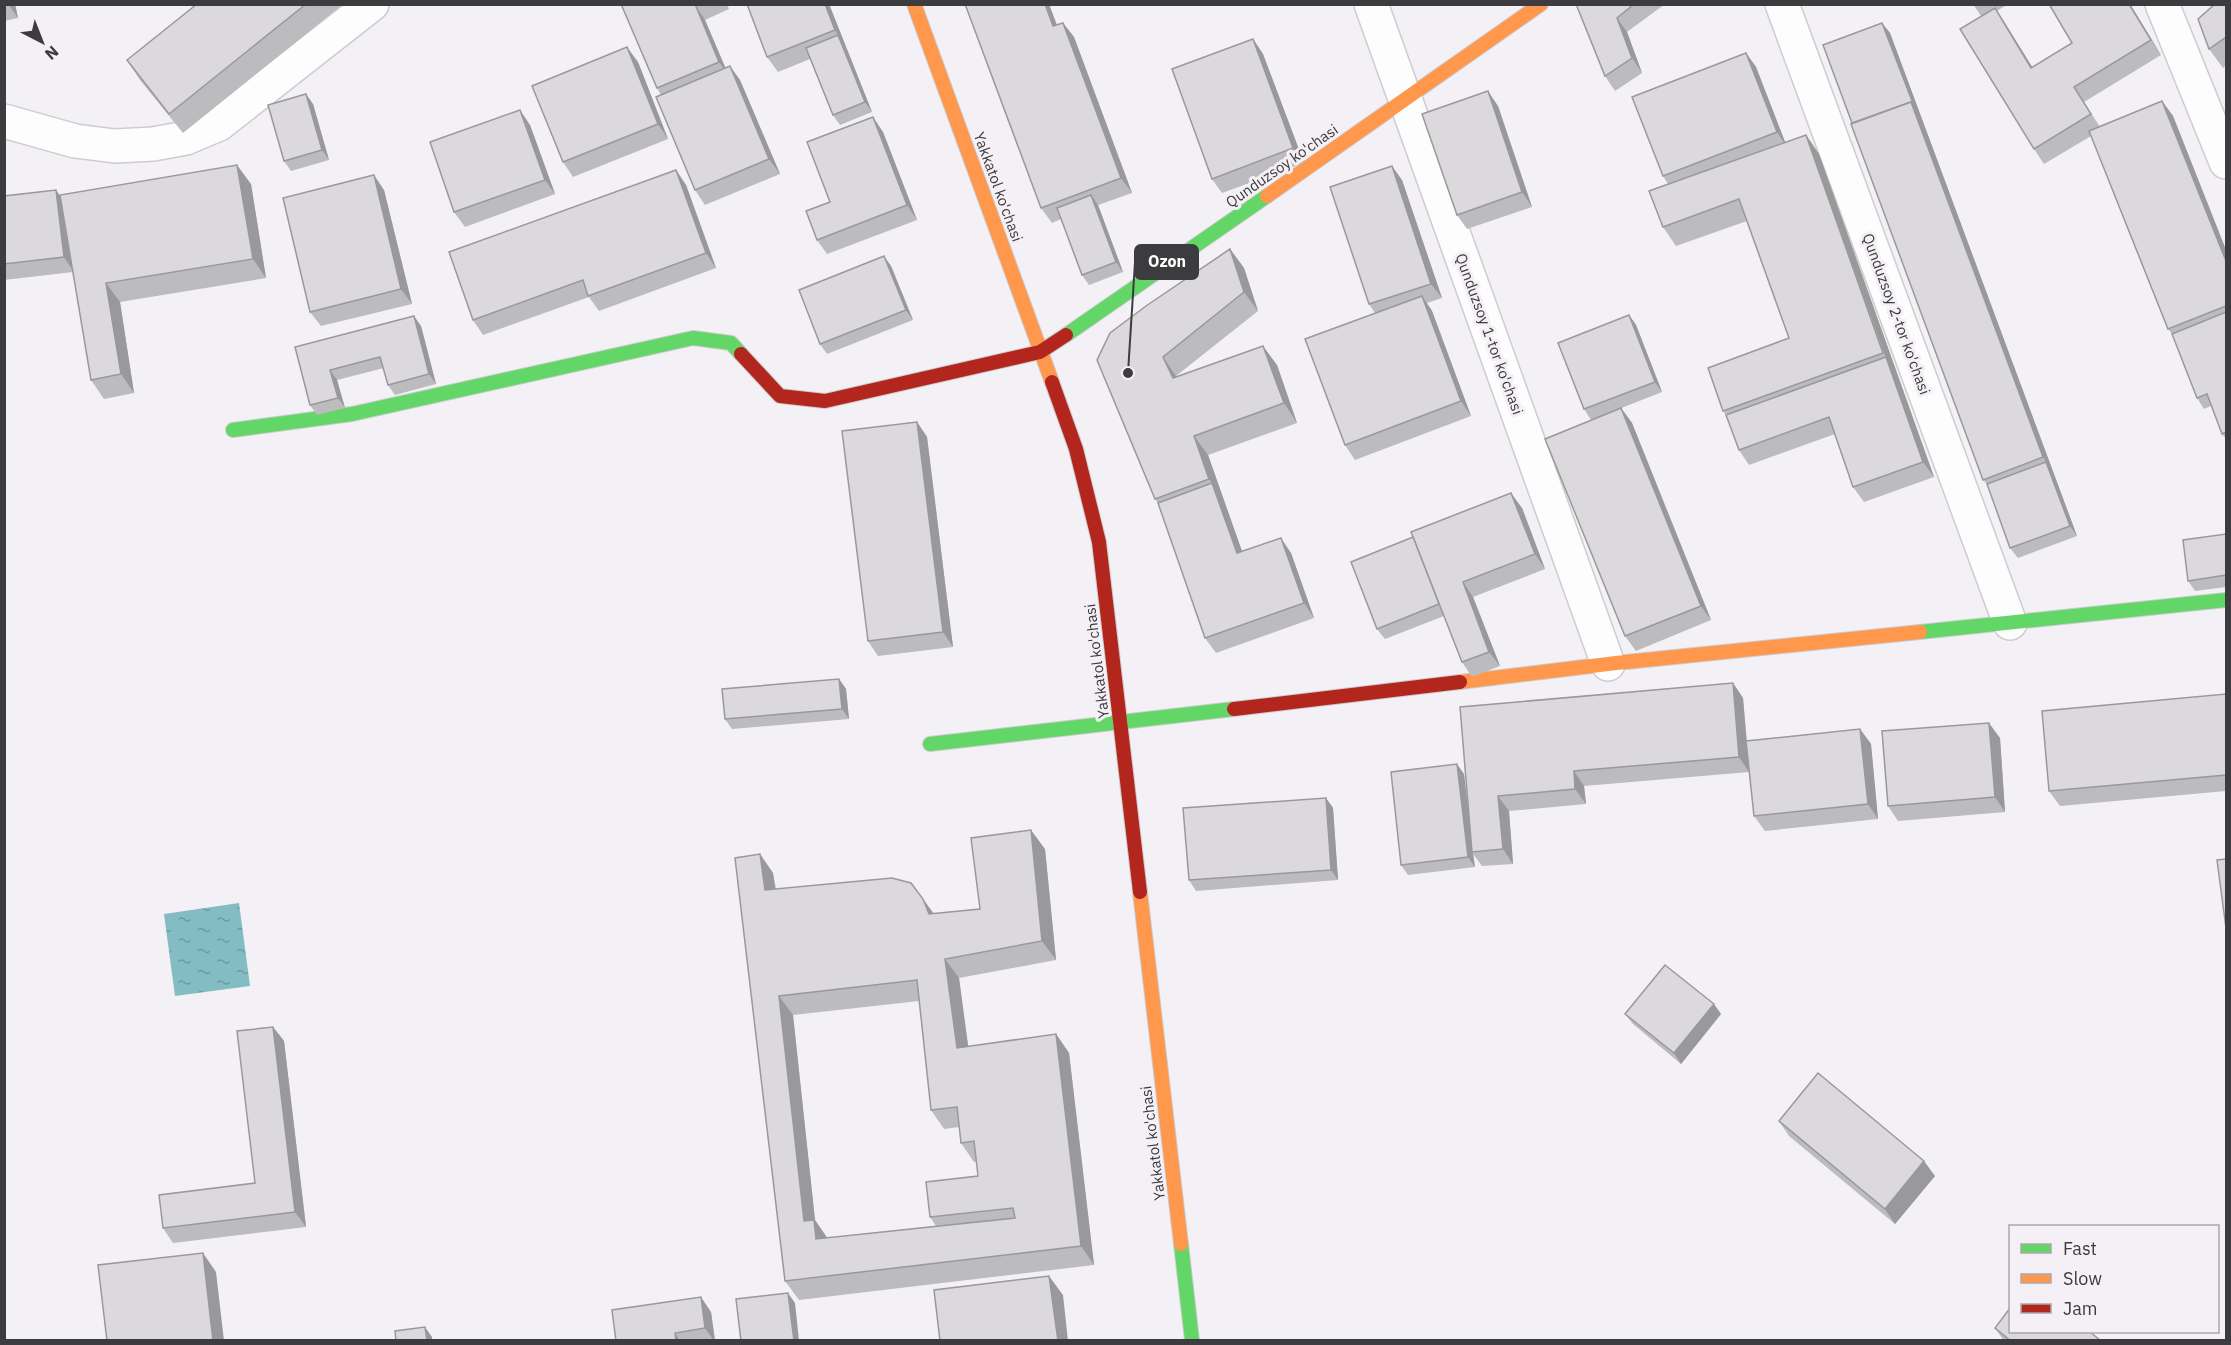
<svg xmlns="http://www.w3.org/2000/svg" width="2231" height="1345" viewBox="0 0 2231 1345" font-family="'IBM Plex Sans',sans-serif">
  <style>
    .water { fill: url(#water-ripples) }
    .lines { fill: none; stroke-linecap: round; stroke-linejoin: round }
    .street-casing { stroke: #cdccce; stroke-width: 36 }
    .fast-casing { stroke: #cdccce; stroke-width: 16 }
    .slow-casing { stroke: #cdccce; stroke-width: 16 }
    .jam-casing { stroke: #cdccce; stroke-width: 16 }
    .street { stroke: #fdfdfe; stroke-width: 33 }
    .fast { stroke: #63d668; stroke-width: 14 }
    .slow { stroke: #ff974d; stroke-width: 14 }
    .jam { stroke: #b3261e; stroke-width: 14 }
    .wall { fill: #bcbbbd; fill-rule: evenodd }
    .shaded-wall { fill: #99989a }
    .building { fill: #dbd9dc; stroke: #99989a; stroke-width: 1.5; fill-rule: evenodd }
    .labels { text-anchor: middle; stroke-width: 6; stroke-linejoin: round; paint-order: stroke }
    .street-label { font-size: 15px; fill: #3c3b3d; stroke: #f4f0f6 }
    .leader { fill: none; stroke: #3c3b3d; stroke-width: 2 }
    .callout-dot { fill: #3c3b3d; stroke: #f4f0f6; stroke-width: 2 }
    .callout { fill: #3c3b3d; stroke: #3c3b3d; stroke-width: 2 }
    .callout-label { font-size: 16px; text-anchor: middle; font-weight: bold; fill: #fff }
  </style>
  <defs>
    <pattern id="water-ripples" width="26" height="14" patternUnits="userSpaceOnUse" patternTransform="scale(1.5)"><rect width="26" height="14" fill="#84bcc3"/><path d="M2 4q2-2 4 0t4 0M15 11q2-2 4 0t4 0" fill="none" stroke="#6d9aa0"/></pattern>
  </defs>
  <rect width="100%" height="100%" fill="#f3f1f5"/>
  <path class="water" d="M239 903 250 986 175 996 164 914Z"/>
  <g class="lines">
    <defs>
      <g id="street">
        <path d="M1371 4 1608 664"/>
        <path d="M1782 4 2010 623"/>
        <path d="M2162 4 2226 162"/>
        <path d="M4 121 75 141 115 146 153 144 186 138 219 124 372 4"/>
      </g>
      <g id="fast">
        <path d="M1066 335 1267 196"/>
        <path d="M233 430 352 414 693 338 731 343 741 354"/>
        <path d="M1920 632 2226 600"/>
        <path d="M930 744 1234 709"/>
        <path d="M1181 1244 1192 1340"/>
      </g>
      <g id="slow">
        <path d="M914 4 1052 382"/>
        <path d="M1267 196 1541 4"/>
        <path d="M1460 682 1616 663 1920 632"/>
        <path d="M1140 892 1181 1244"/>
      </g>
      <g id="jam">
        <path d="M741 354 780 396 825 401 1040 352 1066 335"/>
        <path d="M1052 382 1076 449 1099 542 1140 892"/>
        <path d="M1234 709 1460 682"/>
      </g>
    </defs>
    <use href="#street" class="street-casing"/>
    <use href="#fast" class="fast-casing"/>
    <use href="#slow" class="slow-casing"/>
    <use href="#jam" class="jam-casing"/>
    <use href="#street" class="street"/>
    <use href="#fast" class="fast"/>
    <use href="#slow" class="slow"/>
    <use href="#jam" class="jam"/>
  </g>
  <g class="wall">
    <path d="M4 4H15L18 18 4 21Z"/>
    <path d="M197 4H343L183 133 140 80 127 60Z"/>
    <path d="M621 4H727L729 9 705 20 725 68 740 80 780 174 705 205 695 190 661 95 657 88Z"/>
    <path d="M747 4H829L872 112 840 125 833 115 810 59 778 72 767 57Z"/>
    <path d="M1576 4H1665L1627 32 1642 73 1615 91 1605 76Z"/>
    <path d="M1973 4H2008L1997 11 2032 67 2072 43 2130 4 2161 55 2084 102 2100 127 2162 101 2173 116 2226 250V439L2222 434 2211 406 2204 409 2197 398 2172 334 2168 329 2091 136 2044 164 2034 149 1981 16Z"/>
    <path d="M2226 4V65L2223 68 2209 49Z"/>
    <path d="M1063 23 1074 37 1132 193 1098 205 1123 272 1089 285 1082 275 1061 219 1052 223 1041 208 1057 25Z"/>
    <path d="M1882 23 1890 33 2077 536 2018 558 2010 548 1987 484 1983 480 1852 123Z"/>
    <path d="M1253 39 1263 54 1304 163 1222 193 1212 179Z"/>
    <path d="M1746 53 1756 67 1785 142 1806 135 1819 154 1934 477 1864 502 1853 487 1835 434 1749 465 1739 450 1726 415 1723 411 1789 338 1747 221 1676 246 1663 227 1668 184 1663 176Z"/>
    <path d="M638 62 668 139 573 177 563 162Z"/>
    <path d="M313 104 329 160 291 171 284 161Z"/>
    <path d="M1498 106 1532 207 1467 229 1457 215Z"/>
    <path d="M530 125 555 194 465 227 454 212Z"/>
    <path d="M883 132 917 220 827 254 817 240 830 202Z"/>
    <path d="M676 170 686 185 716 268 599 311 589 297 483 335 473 320Z"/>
    <path d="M1402 180 1442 298 1427 303 1432 311 1471 416 1355 460 1345 445 1375 313 1369 304Z"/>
    <path d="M251 184 266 278 120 302 134 393 104 399 91 380 73 272 4 280V196L56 190 61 197Z"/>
    <path d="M384 190 412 304 321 326 310 312Z"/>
    <path d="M1230 249 1244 268 1258 311 1176 376 1177 377 1277 365 1297 423 1208 455 1242 552 1291 553 1314 618 1216 653 1205 638 1158 503 1155 499 1097 360Z"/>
    <path d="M891 266 913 320 827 354 820 344Z"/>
    <path d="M1629 315 1636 325 1662 392 1591 420 1584 409Z"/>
    <path d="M421 326 436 384 395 395 388 385 384 368 337 380 345 408 317 415 310 405 295 347Z"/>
    <path d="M1621 408 1632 423 1711 620 1636 651 1625 636Z"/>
    <path d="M917 422 927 437 953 647 878 656 868 641Z"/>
    <path d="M1522 508 1545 569 1473 597 1500 666 1472 677 1462 662 1444 616 1385 639 1377 629Z"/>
    <path d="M2226 534V587L2195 591 2188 581Z"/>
    <path d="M839 679 846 689 849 719 732 729 725 719Z"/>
    <path d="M1733 683 1743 698 1747 741 1860 729 1871 744 1878 819 1765 831 1754 816 1749 772 1584 786 1586 804 1509 811 1513 864 1482 866 1473 854 1475 867 1408 875 1401 865 1464 774 1468 807Z"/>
    <path d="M2226 694V791L2060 806 2049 791Z"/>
    <path d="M2000 738 2005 812 1898 821 1888 806Z"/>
    <path d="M1326 798 1333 808 1338 880 1196 891 1189 880Z"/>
    <path d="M1045 849 1056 960 959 978 968 1047 1056 1034 1069 1053 1094 1265 799 1300 785 1281 760 854 773 873 776 889 923 899 933 914 980 909ZM919 1001 931 1110 944 1129 959 1127 961 1143 974 1162 977 1161 978 1176 930 1217 936 1226 827 1238 815 1220 793 1015Z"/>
    <path d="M1625 1014H1721L1681 1064 1633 1024Z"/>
    <path d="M273 1027 284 1041 306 1227 173 1243 163 1228 255 1183Z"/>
    <path d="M1779 1121 1935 1176 1895 1224 1789 1136Z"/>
    <path d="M711 1312 715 1341H616Z"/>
    <path d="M1995 1328 2101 1341H2004Z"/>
  </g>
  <g class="shaded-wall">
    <path d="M8 4H15L18 18Z"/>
    <path d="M825 4H829L872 112 865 102 838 35 835 30Z"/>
    <path d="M1045 4H1049L1063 41 1053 26Z"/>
    <path d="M2129 4H2130L2161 55 2151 40Z"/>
    <path d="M695 5 705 20 729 76 719 62Z"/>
    <path d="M1995 8 2005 23 2042 83 2031 68Z"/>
    <path d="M1617 18 1627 32 1642 73 1632 58Z"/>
    <path d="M1063 23 1074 37 1132 193 1121 178Z"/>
    <path d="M1882 23 1890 33 2077 536 2070 526 2046 462 2043 457 1911 102Z"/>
    <path d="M1253 39 1263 54 1304 163 1293 148Z"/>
    <path d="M627 47 638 62 668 139 658 124Z"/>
    <path d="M1746 53 1756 67 1787 147 1777 132Z"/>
    <path d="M730 66 740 80 780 174 769 159Z"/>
    <path d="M1488 91 1498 106 1532 207 1522 192Z"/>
    <path d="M306 94 313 104 329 160 322 150Z"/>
    <path d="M2162 101 2173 116 2226 250V261Z"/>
    <path d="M520 110 530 125 555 194 545 180Z"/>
    <path d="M873 117 883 132 917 220 907 205Z"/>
    <path d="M1806 135 1819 154 1934 477 1923 462Z"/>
    <path d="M237 165 251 184 266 278 253 259Z"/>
    <path d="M1392 166 1402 180 1442 298 1431 284Z"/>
    <path d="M676 170 686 185 716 268 706 253Z"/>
    <path d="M374 175 384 190 412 304 401 289Z"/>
    <path d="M56 190 66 205 74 272 64 257Z"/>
    <path d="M1091 195 1098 205 1123 272 1116 262Z"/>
    <path d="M1230 249 1244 268 1258 311 1244 292Z"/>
    <path d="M884 256 891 266 913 320 906 310Z"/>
    <path d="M106 283 120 302 134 393 121 374Z"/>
    <path d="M1422 296 1432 311 1471 416 1461 401Z"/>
    <path d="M1629 315 1636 325 1662 392 1655 382Z"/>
    <path d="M414 316 421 326 436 384 429 374Z"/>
    <path d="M1263 346 1277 365 1297 423 1284 403Z"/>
    <path d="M1163 357 1176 376 1187 397 1173 378Z"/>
    <path d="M330 370 337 380 345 408 338 398Z"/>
    <path d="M1621 408 1632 423 1711 620 1701 606Z"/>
    <path d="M917 422 927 437 953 647 943 632Z"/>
    <path d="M1194 436 1208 455 1248 568 1237 553 1212 483 1209 479Z"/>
    <path d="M1511 493 1522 508 1545 569 1535 554Z"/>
    <path d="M1281 538 1291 553 1314 618 1304 603Z"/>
    <path d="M1463 582 1473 597 1500 666 1489 652Z"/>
    <path d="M839 679 846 689 849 719 842 709Z"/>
    <path d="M1733 683 1743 698 1749 772 1739 757Z"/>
    <path d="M1989 723 2000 738 2005 812 1995 797Z"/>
    <path d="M1860 729 1871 744 1878 819 1868 804Z"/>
    <path d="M1457 764 1464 774 1473 851 1472 852 1473 854 1475 867 1468 857Z"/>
    <path d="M1574 771 1584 786 1586 804 1575 789Z"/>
    <path d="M1498 796 1509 811 1513 864 1503 849Z"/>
    <path d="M1326 798 1333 808 1338 880 1331 870Z"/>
    <path d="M1031 830 1045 849 1056 960 1042 941Z"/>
    <path d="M760 854 773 873 778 909 765 890Z"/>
    <path d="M923 899 937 918 929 914Z"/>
    <path d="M945 959 959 978 971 1067 957 1048Z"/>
    <path d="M779 996 793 1015 815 1220 828 1239 830 1258 804 1221Z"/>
    <path d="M1714 1004 1721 1014 1681 1064 1674 1053Z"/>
    <path d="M273 1027 284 1041 306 1227 295 1212Z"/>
    <path d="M1056 1034 1069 1053 1094 1265 1081 1246Z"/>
    <path d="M1924 1161 1935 1176 1895 1224 1885 1209Z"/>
    <path d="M203 1253 216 1272 224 1341H213Z"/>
    <path d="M1049 1276 1063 1295 1068 1341H1058Z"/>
    <path d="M788 1293 795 1303 799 1341H794Z"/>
    <path d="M701 1297 711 1312 715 1341H714L705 1328Z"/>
    <path d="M425 1327 432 1337V1341H427Z"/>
    <path d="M675 1333 680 1341H676Z"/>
  </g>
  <g class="building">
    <path d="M197 4H306L169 114 127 60Z"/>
    <path d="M621 4H695L719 62 657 88Z"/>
    <path d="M747 4H825L835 30 767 57Z"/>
    <path d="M965 4H1045L1053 26 1063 23 1121 178 1041 208Z"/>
    <path d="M1576 4H1634L1617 18 1632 58 1605 76Z"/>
    <path d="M2049 4H2129L2151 40 2074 87 2091 114 2034 149 1960 29 1995 8 2031 68 2072 43Z"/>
    <path d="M2215 4H2226V37L2209 49 2198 19Z"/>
    <path d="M1882 23 1914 106 1911 102 1852 123 1823 45Z"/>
    <path d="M838 35 865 102 833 115 806 48Z"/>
    <path d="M1253 39 1293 148 1212 179 1172 69Z"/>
    <path d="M627 47 658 124 563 162 532 86Z"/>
    <path d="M1746 53 1777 132 1663 176 1632 97Z"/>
    <path d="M730 66 769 159 695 190 656 97Z"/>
    <path d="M1488 91 1522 192 1457 215 1422 114Z"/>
    <path d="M306 94 322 150 284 161 268 105Z"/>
    <path d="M2162 101 2226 261V306L2168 329 2089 131Z"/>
    <path d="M1911 102 2043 457 1983 480 1851 124Z"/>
    <path d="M520 110 545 180 454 212 430 142Z"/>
    <path d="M873 117 907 205 817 240 806 211 830 202 807 142Z"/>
    <path d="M1806 135 1883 353 1723 411 1708 368 1789 338 1739 199 1663 227 1649 191Z"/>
    <path d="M237 165 253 259 106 283 121 374 91 380 60 195Z"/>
    <path d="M1392 166 1431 284 1369 304 1330 187Z"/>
    <path d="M676 170 706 253 588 296 583 280 473 320 449 252Z"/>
    <path d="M374 175 401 289 310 312 283 198Z"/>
    <path d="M56 190 64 257 4 264V196Z"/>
    <path d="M1091 195 1116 262 1082 275 1057 208Z"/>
    <path d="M1230 249 1244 292 1163 357 1173 378 1263 346 1284 403 1194 436 1209 479 1155 499 1097 360 1110 333 1146 306Z"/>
    <path d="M884 256 906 310 820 344 799 290Z"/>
    <path d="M1422 296 1461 401 1345 445 1305 339Z"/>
    <path d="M2226 312V432L2222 434 2207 394 2197 398 2172 334Z"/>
    <path d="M1629 315 1655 382 1584 409 1558 343Z"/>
    <path d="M414 316 429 374 388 385 380 357 330 370 338 398 310 405 295 347Z"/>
    <path d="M1886 357 1923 462 1853 487 1829 417 1739 450 1726 415Z"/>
    <path d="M1621 408 1701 606 1625 636 1545 439Z"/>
    <path d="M917 422 943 632 868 641 842 431Z"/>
    <path d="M2046 462 2070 526 2010 548 1987 484Z"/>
    <path d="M1212 483 1237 553 1281 538 1304 603 1205 638 1158 503Z"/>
    <path d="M1511 493 1535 554 1463 582 1489 652 1462 662 1411 532Z"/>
    <path d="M2226 534V575L2188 581 2183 540Z"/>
    <path d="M1413 537 1439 604 1377 629 1351 562Z"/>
    <path d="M839 679 842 709 725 719 722 689Z"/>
    <path d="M1733 683 1739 757 1574 771 1575 789 1498 796 1503 849 1472 852 1460 707Z"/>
    <path d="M2226 694V775L2049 791 2042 711Z"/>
    <path d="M1989 723 1995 797 1888 806 1882 731Z"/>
    <path d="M1860 729 1868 804 1754 816 1746 741Z"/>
    <path d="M1457 764 1468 857 1401 865 1391 772Z"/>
    <path d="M1326 798 1331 870 1189 880 1183 808Z"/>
    <path d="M1031 830 1042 941 945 959 957 1048 1056 1034 1081 1246 785 1281 735 858 760 854 765 890 892 878 911 883 923 899 929 914 980 909 971 838ZM917 980 931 1110 957 1107 961 1143 974 1141 978 1176 926 1182 930 1217 1013 1208 1015 1218 816 1239 814 1220 804 1221 779 996Z"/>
    <path d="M2226 859V928L2217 860Z"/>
    <path d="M1665 965 1714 1004 1674 1053 1625 1014Z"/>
    <path d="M273 1027 295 1212 163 1228 159 1195 255 1183 237 1031Z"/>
    <path d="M1818 1073 1924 1161 1885 1209 1779 1121Z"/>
    <path d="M203 1253 213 1341H107L98 1265Z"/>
    <path d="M1049 1276 1058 1341H940L934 1290Z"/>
    <path d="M788 1293 794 1341H741L736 1299Z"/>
    <path d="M701 1297 705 1328 675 1333 676 1341H616L612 1310Z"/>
    <path d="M2010 1308V1332H2090L2101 1341H2011L1995 1328Z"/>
    <path d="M425 1327 427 1341H396L395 1331Z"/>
  </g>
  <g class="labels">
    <g class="street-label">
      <text transform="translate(1282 166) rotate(-35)" y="5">Qunduzsoy ko'chasi</text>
      <text transform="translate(998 187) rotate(70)" y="5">Yakkatol ko'chasi</text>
      <text transform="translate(1896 314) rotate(70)" y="5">Qunduzsoy 2-tor ko'chasi</text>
      <text transform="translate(1489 334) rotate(70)" y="5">Qunduzsoy 1-tor ko'chasi</text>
      <text transform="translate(1097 661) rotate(-97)" y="5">Yakkatol ko'chasi</text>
      <text transform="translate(1153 1143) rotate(-97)" y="5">Yakkatol ko'chasi</text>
    </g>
  </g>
  <path class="leader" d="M1128 373L1135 262"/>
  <circle class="callout-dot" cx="1128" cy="373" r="6"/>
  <rect class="callout" x="1135" y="245" width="63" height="34" rx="6"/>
  <g class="callout-label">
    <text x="1167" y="267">Ozon</text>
  </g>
  <rect width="2231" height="1345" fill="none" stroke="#3c3b3d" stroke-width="12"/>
  <rect x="2009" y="1225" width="210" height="108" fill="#f4f0f6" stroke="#aaa8ac" stroke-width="1.5"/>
  <rect x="2021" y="1244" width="30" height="9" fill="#63d668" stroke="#aaa8ac" stroke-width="1.5"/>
  <text x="2063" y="1255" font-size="18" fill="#3c3b3d">Fast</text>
  <rect x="2021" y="1274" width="30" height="9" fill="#ff974d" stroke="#aaa8ac" stroke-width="1.5"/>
  <text x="2063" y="1285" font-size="18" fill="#3c3b3d">Slow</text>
  <rect x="2021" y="1304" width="30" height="9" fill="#b3261e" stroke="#aaa8ac" stroke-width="1.5"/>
  <text x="2063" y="1315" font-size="18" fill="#3c3b3d">Jam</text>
  <g transform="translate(42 42) rotate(138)" stroke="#f4f0f6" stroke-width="4.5" paint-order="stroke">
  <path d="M0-4.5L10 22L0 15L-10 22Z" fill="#3c3b3d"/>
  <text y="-9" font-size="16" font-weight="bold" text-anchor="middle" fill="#3c3b3d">N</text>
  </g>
</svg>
